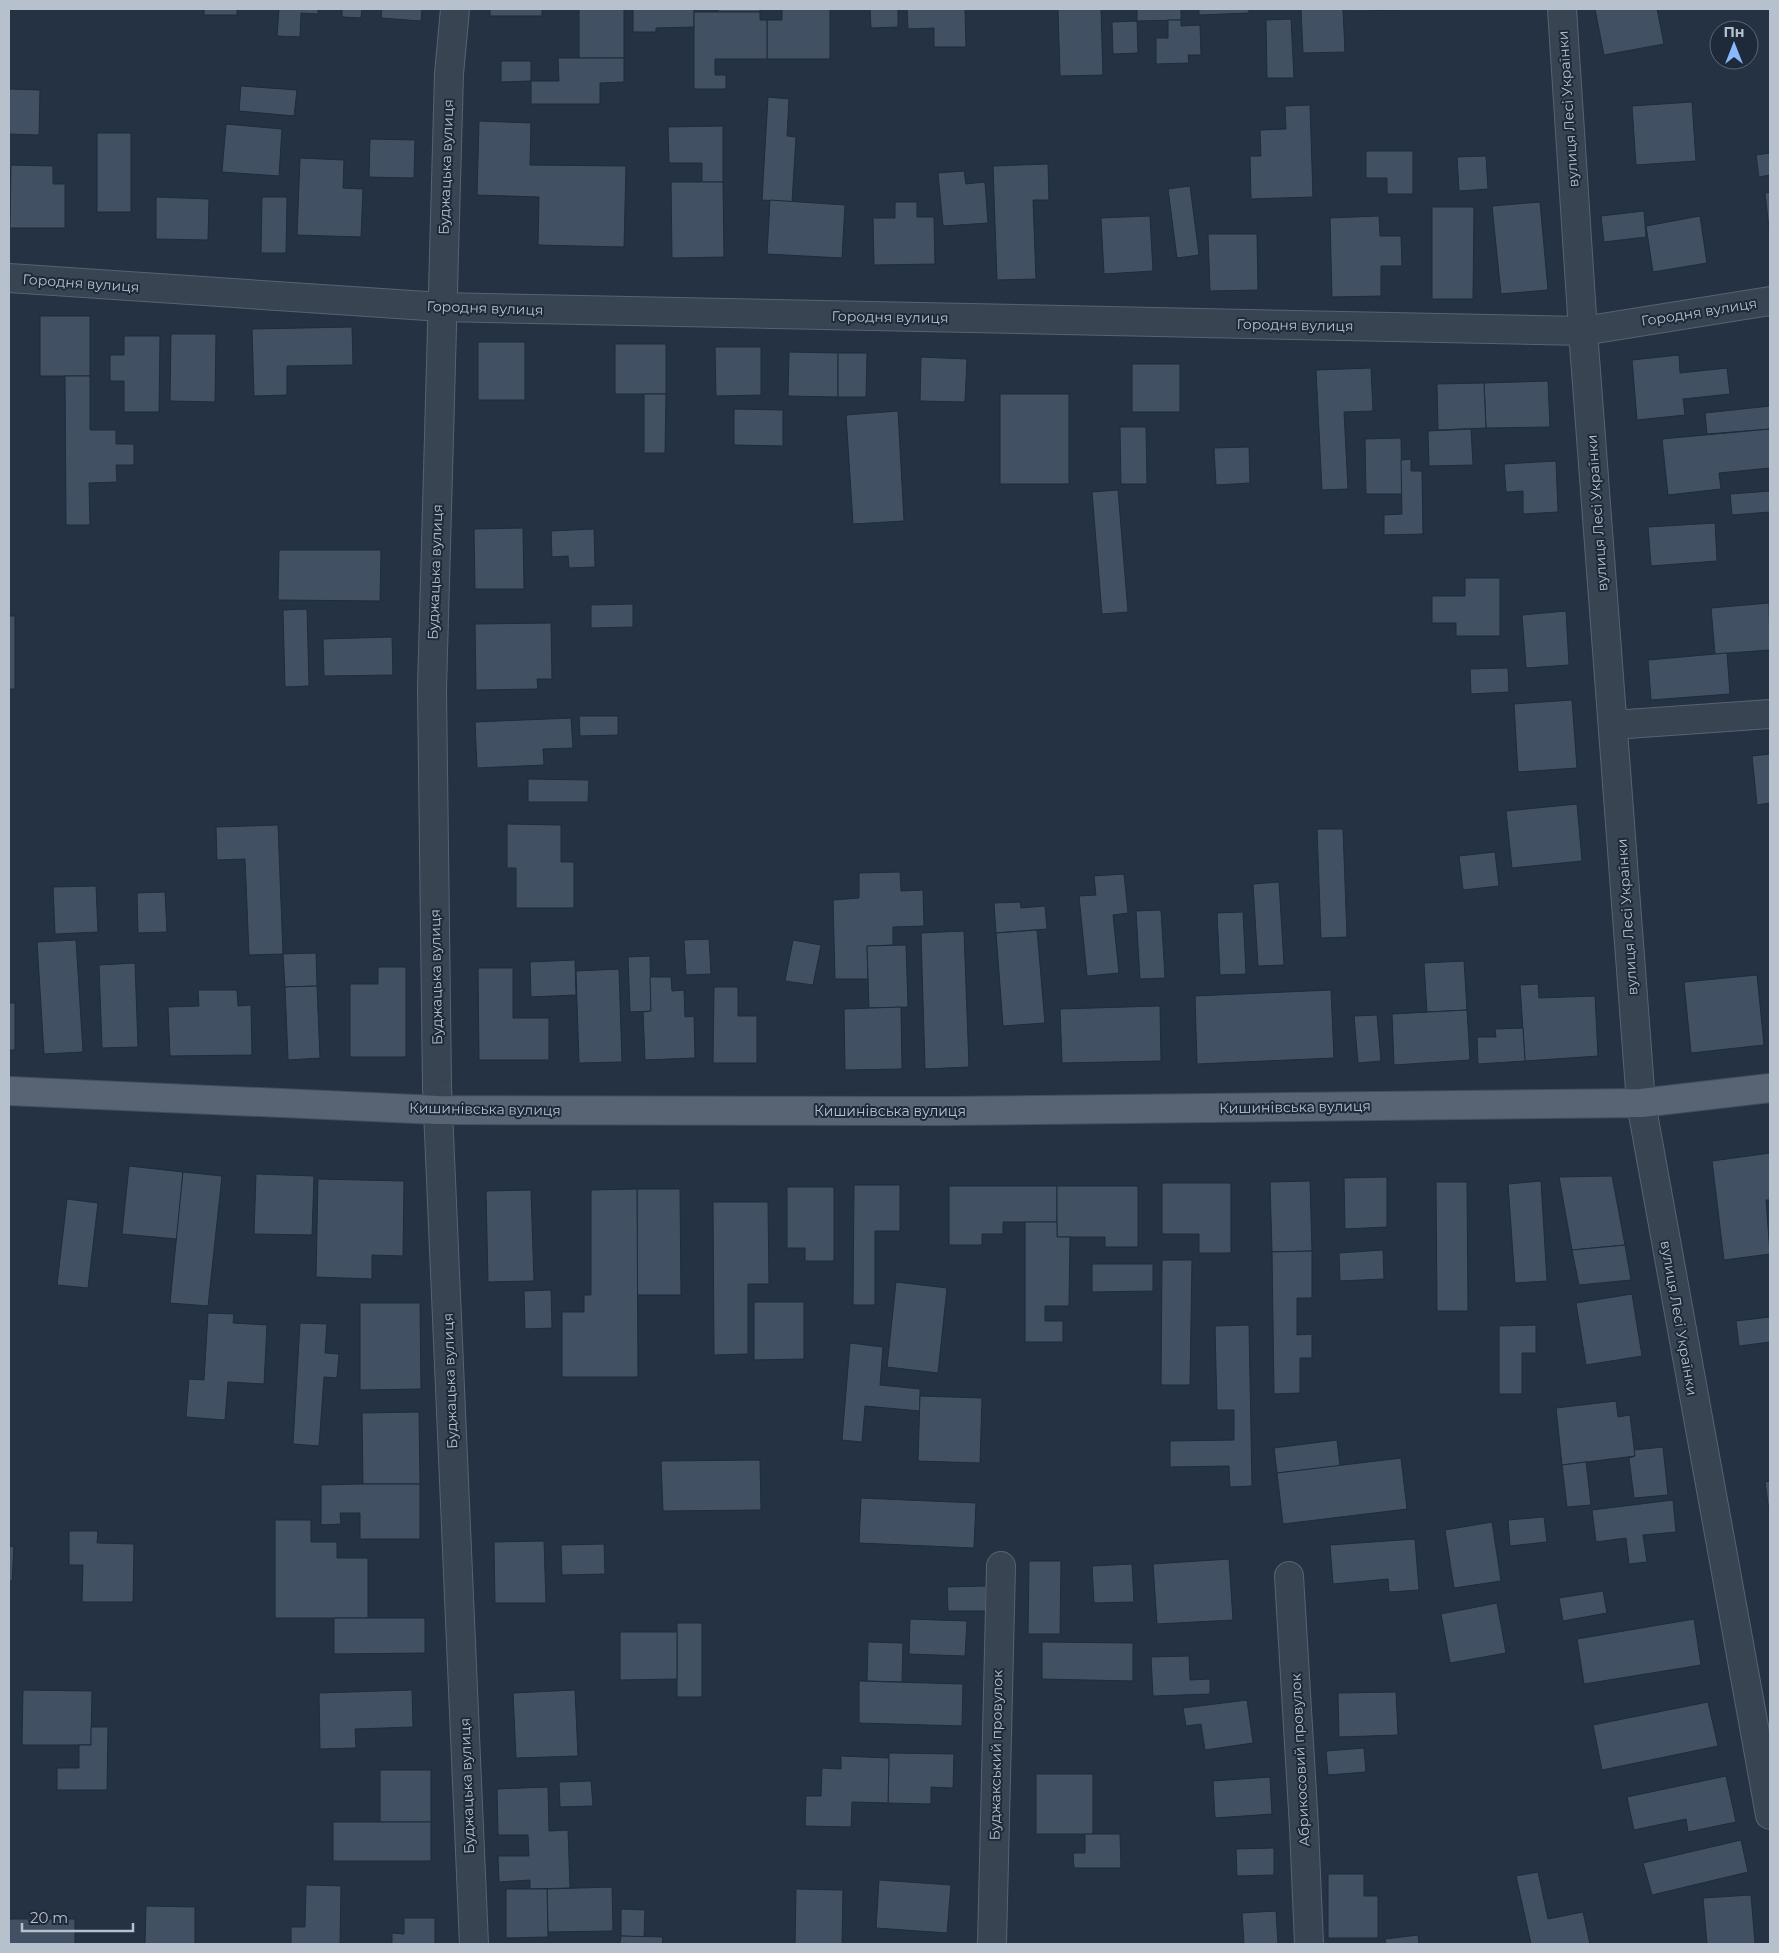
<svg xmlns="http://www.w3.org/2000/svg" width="1779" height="1953" viewBox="0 0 1779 1953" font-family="Montserrat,sans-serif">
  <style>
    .building { fill: #415163; stroke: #202b3b }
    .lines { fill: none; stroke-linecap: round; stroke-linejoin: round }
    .minor-casing { stroke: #586271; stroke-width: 30 }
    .major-casing { stroke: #434d5d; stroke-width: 30 }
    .minor { stroke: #394453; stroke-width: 28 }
    .major { stroke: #586473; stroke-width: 28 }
    .labels { text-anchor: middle; stroke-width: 4; stroke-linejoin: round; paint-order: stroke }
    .street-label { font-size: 14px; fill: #b7c0cd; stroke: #1e2939 }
  </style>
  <rect width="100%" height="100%" fill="#253244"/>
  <g class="building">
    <rect x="204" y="9" width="33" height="6"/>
    <path d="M279 9H318V14L301 13 300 37 277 36Z"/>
    <path d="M342 9H362L361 18 342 17Z"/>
    <path d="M382 9H422L421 21 381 18Z"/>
    <rect x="490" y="9" width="52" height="7"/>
    <rect x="579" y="9" width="45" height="49"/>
    <path d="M633 9H694V27L656 28V32H633Z"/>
    <rect x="718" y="9" width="42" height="3"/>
    <path d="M782 9H830V59H767V20H782Z"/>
    <path d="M870 9H898V27L871 28Z"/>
    <path d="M907 9H965L966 47H934V28L908 29Z"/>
    <path d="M1058 9H1101L1103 75 1060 76Z"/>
    <path d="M1137 9H1181V20L1137 21Z"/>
    <path d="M1199 9H1249V13L1199 15Z"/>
    <path d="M1301 9H1343L1345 52 1303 53Z"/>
    <path d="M1356 9H1398V10L1356 11Z"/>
    <path d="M1595 9H1657L1664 44 1604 55Z"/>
    <path d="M694 12H760V20H767V59H715V75H726V89H694Z"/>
    <path d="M1291 19 1294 78H1267L1266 20Z"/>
    <path d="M1168 20H1181V26L1200 25 1201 55H1188L1189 63 1156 64V38H1168Z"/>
    <path d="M1137 21 1138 53 1113 54 1112 22Z"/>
    <path d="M558 58H624V82L600 83V104H531V81H559Z"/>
    <path d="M501 61H531V81L501 82Z"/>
    <path d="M241 86 297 90 294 116 239 111Z"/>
    <path d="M9 89 40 90 39 135 9 134Z"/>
    <path d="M768 97 789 99 787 136 796 137 792 202 762 200Z"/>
    <path d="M1692 102 1696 161 1636 165 1632 106Z"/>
    <path d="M1310 105 1313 197 1251 199 1250 156H1261L1260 130 1286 129 1285 106Z"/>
    <path d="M479 121 531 123 530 165 626 166 624 247 538 245 539 197 477 195Z"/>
    <path d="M226 124 282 129 279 176 222 172Z"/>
    <path d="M723 126V182H702V163H669L668 127Z"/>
    <rect x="97" y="133" width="34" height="79"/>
    <path d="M370 139 415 140 414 178 369 177Z"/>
    <path d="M1366 151H1413V194H1387V178H1366Z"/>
    <path d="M1770 153V175L1759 177 1756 155Z"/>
    <path d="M1486 156 1488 189 1459 191 1457 157Z"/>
    <path d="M300 158 344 160 343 188 363 189 361 237 297 235Z"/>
    <path d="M1048 164 1049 200H1033L1036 279 997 280 993 166Z"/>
    <path d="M11 165 53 166V184H65V228H10Z"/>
    <path d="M964 171 966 184 985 182 988 223 943 226 938 173Z"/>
    <path d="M671 182H723L724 257 672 258Z"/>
    <path d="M1190 186 1199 255 1177 258 1168 189Z"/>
    <path d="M1770 192V237L1765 193Z"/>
    <path d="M156 197 209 199 208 240 156 239Z"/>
    <path d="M262 197H287L286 253H261Z"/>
    <path d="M770 200 845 205 842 258 767 254Z"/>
    <path d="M895 202H917V217H934L935 264 874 265 873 218H895Z"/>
    <path d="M1540 202 1548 290 1501 294 1492 206Z"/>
    <path d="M1432 207H1474L1473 299H1432Z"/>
    <path d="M1644 211 1646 237 1604 242 1601 216Z"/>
    <path d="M1150 216 1153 271 1104 274 1101 218Z"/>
    <path d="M1379 216 1380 236H1401L1402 266H1381V296L1332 297 1330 218Z"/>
    <path d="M1700 216 1707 263 1653 272 1646 226Z"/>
    <path d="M1208 234H1257L1258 290 1210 291Z"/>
    <rect x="40" y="316" width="50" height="60"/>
    <path d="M352 327 353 365 287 366V395L254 396 252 329Z"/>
    <path d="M171 334H216L215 402 170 401Z"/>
    <path d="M124 336H160L159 412H124V381H110V355H124Z"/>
    <rect x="478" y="342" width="47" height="58"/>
    <rect x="615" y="344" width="51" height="50"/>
    <path d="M715 347H761V395L716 396Z"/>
    <path d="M789 352 838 353V397L788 396Z"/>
    <path d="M838 353H867L866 397H838Z"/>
    <path d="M1679 355 1680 373 1727 368 1730 394 1683 399 1685 415 1637 420 1632 360Z"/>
    <path d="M921 357 967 359 965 402 920 401Z"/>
    <rect x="1132" y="364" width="48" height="48"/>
    <path d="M1371 368 1373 411 1344 412 1348 489 1322 490 1316 370Z"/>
    <path d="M65 376H90V430H116V444H134V465H116L117 482 89 483 90 525H66Z"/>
    <path d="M1548 381 1550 427 1486 428 1484 383Z"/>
    <path d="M1484 383 1486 428 1438 430 1437 384Z"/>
    <path d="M644 394H666L665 453H644Z"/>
    <rect x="1000" y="394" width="69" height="90"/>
    <path d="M1770 406V429L1707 434 1705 413Z"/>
    <path d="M734 409 783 410V446L734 445Z"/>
    <path d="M898 411 904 521 853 524 846 415Z"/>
    <path d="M1120 427H1146L1147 484H1121Z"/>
    <path d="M1471 429 1473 465 1429 466 1428 431Z"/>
    <path d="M1770 429V468L1719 473 1721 489 1668 495 1662 439Z"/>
    <path d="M1401 438 1402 494H1366L1365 439Z"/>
    <path d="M1249 447 1250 483 1216 485 1214 448Z"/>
    <path d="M1411 459V471H1422L1423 534 1384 535V515L1402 514 1401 460Z"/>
    <path d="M1556 461 1558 512 1523 514V491L1506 492 1504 464Z"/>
    <path d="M1118 490 1128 612 1102 614 1092 492Z"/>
    <path d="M1770 491V512L1732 515 1730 494Z"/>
    <path d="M1715 523 1717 561 1651 566 1648 527Z"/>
    <path d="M523 528 524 589H475L474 529Z"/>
    <path d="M594 529 595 567 569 568 568 556 552 557 551 531Z"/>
    <path d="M279 550H381L380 601 278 600Z"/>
    <path d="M1465 578H1500V636H1456V623H1432V596H1465Z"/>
    <path d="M1769 603 1770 650 1715 654 1711 608Z"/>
    <path d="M633 604V627L591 628V605Z"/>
    <path d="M307 609 309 686 285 687 283 610Z"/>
    <path d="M1566 611 1569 665 1526 668 1522 615Z"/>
    <rect x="9" y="616" width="6" height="73"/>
    <path d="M551 623 552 679H537L538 689 476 690 475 624Z"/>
    <path d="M392 637 393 675 324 676 323 639Z"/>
    <path d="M1727 653 1730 694 1651 700 1648 660Z"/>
    <path d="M1508 668 1509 692 1471 694 1470 669Z"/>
    <path d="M1572 700 1577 768 1518 772 1514 704Z"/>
    <path d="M579 716H618V735L580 736Z"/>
    <path d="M571 718 573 748 543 749 544 765 477 768 475 722Z"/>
    <path d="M1770 754V803L1757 805 1752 756Z"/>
    <path d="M528 779 589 780 588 802H528Z"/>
    <path d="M1577 804 1582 861 1512 868 1506 811Z"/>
    <path d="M507 824 561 825V862H574V908H516V868H507Z"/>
    <path d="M278 825 283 954 249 955 245 859 217 860 216 827Z"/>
    <path d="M1317 829H1343L1347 937 1321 938Z"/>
    <path d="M1495 852 1499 886 1463 890 1459 856Z"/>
    <path d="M900 872 901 891 923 890 924 926 893 927V945L867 946 868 979H835L833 900 859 898V873Z"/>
    <path d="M1124 874 1128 913 1113 915 1119 973 1087 976 1079 896 1096 895 1094 876Z"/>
    <path d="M1279 882 1284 965 1258 966 1253 884Z"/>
    <path d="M96 886 98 932 55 934 53 887Z"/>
    <path d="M165 892 167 932 138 933 137 893Z"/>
    <path d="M1020 902 1021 908 1045 906 1047 929 996 933 994 903Z"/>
    <path d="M1161 910 1165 978 1140 979 1136 911Z"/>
    <path d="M1243 912 1246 974 1220 975 1217 913Z"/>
    <path d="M1037 930 1045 1023 1003 1026 996 933Z"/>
    <path d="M964 931 969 1067 925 1069 921 933Z"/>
    <path d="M709 939 711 974 686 975 684 940Z"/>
    <path d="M76 940 83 1052 44 1054 37 942Z"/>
    <path d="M793 940 821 945 813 985 785 981Z"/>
    <path d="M906 945 908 1007 869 1008 867 946Z"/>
    <path d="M316 953 317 986 285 987 283 954Z"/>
    <path d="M650 956 651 1011 630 1012 628 957Z"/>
    <path d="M575 960 576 995 531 997 530 962Z"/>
    <path d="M1464 961 1467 1010 1427 1012 1424 963Z"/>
    <path d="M135 963 138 1047 102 1048 99 965Z"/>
    <path d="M378 967H406V1057H350V984H378Z"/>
    <path d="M478 968H513V1018H549V1060H479Z"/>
    <path d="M619 969 622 1062 579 1063 576 971Z"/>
    <path d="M1757 975 1764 1045 1691 1053 1684 982Z"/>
    <path d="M650 977H671L672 991 684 990 685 1017 694 1016 695 1058 645 1060 643 1012 651 1011Z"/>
    <path d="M1538 984 1539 998 1595 996 1598 1056 1525 1061 1520 985Z"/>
    <path d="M317 986 320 1058 288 1060 285 987Z"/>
    <path d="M714 987H738V1016H757V1063H713Z"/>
    <path d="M198 990H237L238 1006 251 1005 252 1055 170 1056 168 1007 199 1006Z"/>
    <path d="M1331 990 1334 1058 1197 1064 1195 996Z"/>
    <rect x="9" y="1003" width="6" height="47"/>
    <path d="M1160 1006 1161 1061 1062 1063 1060 1009Z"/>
    <path d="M901 1007 902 1069 845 1070 844 1009Z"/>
    <path d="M1467 1010 1470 1060 1394 1065 1392 1014Z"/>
    <path d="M1377 1015 1381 1061 1358 1063 1354 1016Z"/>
    <path d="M1523 1028 1525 1061 1478 1064 1477 1037H1496L1495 1029Z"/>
    <path d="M1770 1153V1200H1766L1770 1254 1724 1260 1712 1161Z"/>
    <path d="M129 1166 183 1172 177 1239 122 1234Z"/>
    <path d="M183 1172 222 1176 208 1306 170 1303Z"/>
    <path d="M256 1174 314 1176 312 1235 254 1234Z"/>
    <path d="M1612 1176 1625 1245 1572 1250 1559 1177Z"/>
    <path d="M1387 1177V1227L1345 1229 1344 1178Z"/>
    <path d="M318 1179 404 1181 403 1256 372 1255V1279L316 1277Z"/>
    <path d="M1310 1181 1312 1251 1272 1252 1270 1182Z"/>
    <path d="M1541 1181 1547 1281 1515 1283 1508 1184Z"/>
    <path d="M1436 1182H1467L1468 1311H1437Z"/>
    <path d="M1162 1183H1231V1253H1199V1234H1162Z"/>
    <path d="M854 1185H900V1231H875V1305H853Z"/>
    <path d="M949 1186H1057V1222H1003V1234H982V1245H949Z"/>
    <path d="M1057 1186H1138V1247H1105V1237H1057Z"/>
    <path d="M787 1187H834V1261H805V1248H787Z"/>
    <path d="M637 1189H680L681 1295H637Z"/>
    <path d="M637 1189 638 1377H562V1312H584V1295H591V1190Z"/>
    <path d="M531 1190 534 1281 488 1282 486 1191Z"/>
    <path d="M67 1199 98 1203 88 1288 57 1285Z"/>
    <path d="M713 1202H768L769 1284H748V1354L714 1355Z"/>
    <path d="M1025 1222H1057V1237H1070L1069 1306H1045V1321H1063V1342H1025Z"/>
    <path d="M1625 1245 1631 1280 1579 1285 1572 1250Z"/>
    <path d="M1383 1250 1384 1279 1340 1281 1339 1253Z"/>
    <path d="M1312 1251V1298H1297V1335L1312 1334V1358H1300V1393L1274 1394 1272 1252Z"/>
    <path d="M1162 1260H1192L1190 1385H1161Z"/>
    <path d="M1092 1264H1153V1291L1092 1292Z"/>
    <path d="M896 1282 947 1288 938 1373 887 1367Z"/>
    <path d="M551 1290 552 1328 525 1329 524 1291Z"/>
    <path d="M1632 1294 1642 1356 1586 1365 1576 1303Z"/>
    <path d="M754 1302H804V1359L754 1360Z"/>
    <path d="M360 1303H420L421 1389 360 1390Z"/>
    <path d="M208 1313 234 1314 233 1323 267 1325 264 1384 228 1382 225 1420 186 1417 189 1379 204 1380Z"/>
    <path d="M1770 1317V1342L1739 1346 1736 1321Z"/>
    <path d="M300 1323 327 1324 325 1353 339 1354 337 1378 324 1377 319 1446 293 1444Z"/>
    <path d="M1249 1325 1252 1486 1230 1487 1229 1466 1170 1467V1441L1234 1440V1410H1217L1215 1326Z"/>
    <path d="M1536 1325V1353H1522V1394H1499V1326Z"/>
    <path d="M850 1343 883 1347 880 1385 920 1389V1411L865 1406 862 1442 842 1440Z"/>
    <path d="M920 1396 982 1398 980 1463 918 1461Z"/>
    <path d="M1616 1401 1618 1417 1630 1415 1635 1456 1562 1465 1556 1408Z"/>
    <path d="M419 1412 420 1484H363L362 1413Z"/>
    <path d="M1337 1440 1340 1466 1277 1473 1274 1448Z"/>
    <path d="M1663 1447 1668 1495 1634 1498 1629 1458 1635 1456 1634 1450Z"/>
    <path d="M1401 1458 1407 1509 1283 1524 1277 1473Z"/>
    <path d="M760 1460 761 1510 663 1511 661 1461Z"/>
    <path d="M1586 1462 1591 1505 1567 1507 1562 1465Z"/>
    <path d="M1770 1481V1518L1765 1482Z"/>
    <path d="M363 1484H420V1539H360V1513H340L341 1524 321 1525V1485Z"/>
    <path d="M861 1498 976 1503 974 1548 859 1543Z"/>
    <path d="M1673 1500 1676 1532 1643 1535 1647 1562 1629 1564 1626 1538 1596 1542 1592 1510Z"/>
    <path d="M1544 1517 1547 1542 1510 1546 1508 1520Z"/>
    <path d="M275 1520H311V1542H337V1558H368V1618H275Z"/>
    <path d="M1492 1522 1501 1581 1454 1588 1445 1530Z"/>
    <path d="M69 1531H98L97 1543 134 1544 133 1602H82L83 1565H69Z"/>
    <path d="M1415 1539 1419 1590 1389 1592 1388 1579 1333 1584 1330 1545Z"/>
    <path d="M544 1541 546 1603H495L494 1542Z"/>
    <path d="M604 1544 605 1574 562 1575 561 1545Z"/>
    <path d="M9 1546 14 1547 12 1581H9Z"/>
    <path d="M1229 1559 1233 1620 1157 1624 1153 1564Z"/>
    <path d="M1029 1561H1061L1060 1634H1028Z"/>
    <path d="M1132 1564 1134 1602 1094 1603 1092 1566Z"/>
    <path d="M986 1586V1611H948L947 1587Z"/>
    <path d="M1603 1591 1607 1613 1563 1621 1559 1598Z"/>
    <path d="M1497 1603 1506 1653 1450 1663 1441 1614Z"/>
    <path d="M334 1618H425V1653L334 1654Z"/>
    <path d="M910 1619 967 1621 965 1656 909 1654Z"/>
    <path d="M1694 1619 1701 1665 1584 1684 1577 1639Z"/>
    <rect x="677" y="1623" width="25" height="74"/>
    <path d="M620 1632H677V1679L620 1680Z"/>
    <path d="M868 1642 903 1643 902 1682 867 1681Z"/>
    <path d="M1042 1642 1133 1643V1681L1042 1679Z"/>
    <path d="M1189 1656 1190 1680 1210 1679V1694L1153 1696 1151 1657Z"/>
    <path d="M859 1681 963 1684 962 1726 859 1723Z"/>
    <path d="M23 1690 92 1691 91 1745H22Z"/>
    <path d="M412 1690 413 1727 355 1729 356 1748 320 1749 319 1693Z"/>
    <path d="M575 1690 578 1756 516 1758 513 1693Z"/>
    <path d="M1396 1692 1398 1735 1339 1737 1338 1693Z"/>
    <path d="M1247 1700 1253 1743 1205 1750 1201 1724 1186 1726 1183 1708Z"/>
    <path d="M1708 1702 1718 1746 1602 1770 1593 1725Z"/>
    <path d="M91 1727H108L107 1790H57V1768H79V1745H91Z"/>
    <path d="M1364 1748 1366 1772 1328 1775 1326 1751Z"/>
    <path d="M889 1753 954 1754 953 1788 931 1787V1804L888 1803Z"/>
    <path d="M841 1756 889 1758 888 1803 852 1802 851 1827 805 1826 806 1796H821L822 1768 841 1769Z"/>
    <rect x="380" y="1770" width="51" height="52"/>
    <rect x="1036" y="1774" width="57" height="60"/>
    <path d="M1726 1776 1736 1822 1688 1832 1686 1819 1634 1830 1627 1797Z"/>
    <path d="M1270 1777 1272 1814 1215 1818 1213 1781Z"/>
    <path d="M591 1781 593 1806 560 1807 559 1782Z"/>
    <path d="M548 1787 549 1831 568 1830 570 1888 530 1889V1880L499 1882 498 1856H529L528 1835H498L497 1789Z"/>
    <rect x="333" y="1822" width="98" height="39"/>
    <path d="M1085 1834H1120L1121 1868H1074L1073 1853H1085Z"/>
    <path d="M1741 1840 1748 1872 1652 1895 1643 1863Z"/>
    <path d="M1274 1848V1875L1237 1876 1236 1849Z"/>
    <path d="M1538 1872 1548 1919 1583 1912 1590 1944H1531L1516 1876Z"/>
    <path d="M1328 1874H1364V1896H1378V1938H1328Z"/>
    <path d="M879 1880 951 1885 947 1933 876 1928Z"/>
    <path d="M306 1885 341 1886 340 1944H291V1927H305Z"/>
    <path d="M612 1887 613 1931 548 1932 547 1889Z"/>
    <path d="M506 1889H547L548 1937 506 1938Z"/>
    <path d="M796 1889 843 1890 842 1944H795Z"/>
    <path d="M1751 1895 1755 1944H1707L1703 1898Z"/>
    <path d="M146 1906 195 1907V1944H145Z"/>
    <path d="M621 1909 645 1910 644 1937 621 1936Z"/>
    <path d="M1276 1911 1278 1944H1244L1242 1913Z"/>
    <path d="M404 1918H435V1944H392V1933L404 1934Z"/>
    <rect x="9" y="1919" width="66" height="25"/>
    <path d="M1418 1935 1419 1944H1386L1385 1939Z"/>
    <path d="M621 1936 663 1937 662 1944H620Z"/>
  </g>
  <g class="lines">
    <defs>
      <g id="minor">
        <path d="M455 9 449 74 432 689 437 1087 474 1944"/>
        <path d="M1562 9 1583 331 1641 1103 1770 1815"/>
        <path d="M9 278 442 307 1583 331 1770 301"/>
        <path d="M1613 725 1770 714"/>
        <path d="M1289 1576 1304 1827 1309 1944"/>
        <path d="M992 1944 1001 1566"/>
      </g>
      <path id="major" d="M9 1091 438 1110 946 1111 1641 1103 1770 1088"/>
    </defs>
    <use href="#minor" class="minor-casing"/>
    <use href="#major" class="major-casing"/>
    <use href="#minor" class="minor"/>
    <use href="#major" class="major"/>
  </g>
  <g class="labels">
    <g class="street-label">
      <text transform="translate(1568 109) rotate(-94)" y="5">вулиця Лесі Українки</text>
      <text transform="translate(446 167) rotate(-88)" y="5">Буджацька вулиця</text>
      <text transform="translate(81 283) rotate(4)" y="5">Городня вулиця</text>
      <text transform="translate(485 308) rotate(2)" y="5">Городня вулиця</text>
      <text transform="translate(1699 312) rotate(-9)" y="5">Городня вулиця</text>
      <text transform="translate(890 317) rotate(1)" y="5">Городня вулиця</text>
      <text transform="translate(1295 325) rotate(1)" y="5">Городня вулиця</text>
      <text transform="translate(1597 513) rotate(-94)" y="5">вулиця Лесі Українки</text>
      <text transform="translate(435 572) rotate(-88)" y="5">Буджацька вулиця</text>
      <text transform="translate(1627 917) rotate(-94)" y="5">вулиця Лесі Українки</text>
      <text transform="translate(436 977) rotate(-91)" y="5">Буджацька вулиця</text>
      <text transform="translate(1295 1107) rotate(-1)" y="5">Кишинівська вулиця</text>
      <text transform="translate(485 1109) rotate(1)" y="5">Кишинівська вулиця</text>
      <text x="890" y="1116">Кишинівська вулиця</text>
      <text transform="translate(1679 1318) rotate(80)" y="5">вулиця Лесі Українки</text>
      <text transform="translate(450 1381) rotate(-92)" y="5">Буджацька вулиця</text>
      <text transform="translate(996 1755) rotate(-89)" y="5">Буджакський провулок</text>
      <text transform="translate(1300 1760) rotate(-93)" y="5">Абрикосовий провулок</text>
      <text transform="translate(467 1786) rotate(-92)" y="5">Буджацька вулиця</text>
    </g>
  </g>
  <rect width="1779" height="1953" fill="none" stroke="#b7c0cd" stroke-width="20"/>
  <g transform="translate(1734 45)"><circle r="24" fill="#1e2939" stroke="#5b6574"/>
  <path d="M0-4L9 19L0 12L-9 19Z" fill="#8ab9fe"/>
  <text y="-8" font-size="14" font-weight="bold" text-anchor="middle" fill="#b7c0cd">Пн</text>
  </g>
  <path d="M22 1923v8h111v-8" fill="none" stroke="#b7c0cd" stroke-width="2.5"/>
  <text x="30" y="1923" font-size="15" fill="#b7c0cd" stroke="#1e2939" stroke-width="4" paint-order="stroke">20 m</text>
</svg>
